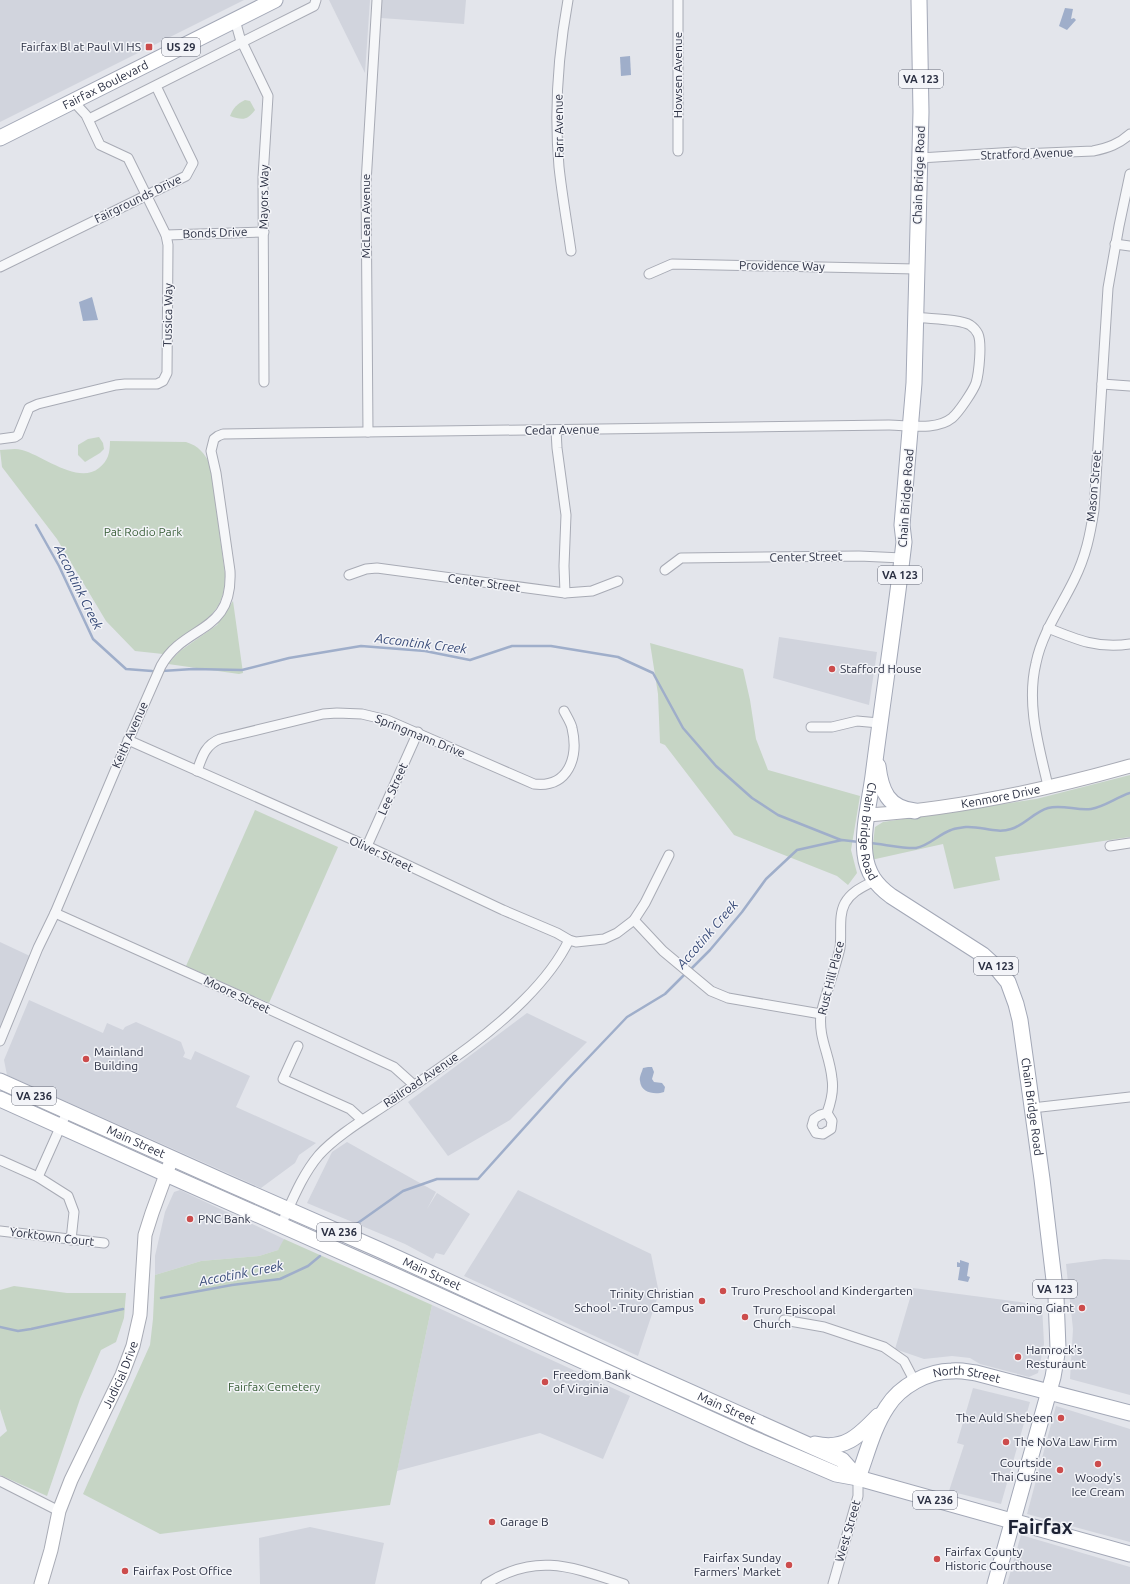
<svg xmlns="http://www.w3.org/2000/svg" width="1130" height="1584" viewBox="0 0 1130 1584" font-family="Ubuntu,sans-serif">
  <style>
    .built { fill: #d1d4dd }
    .green { fill: #c6d5c5 }
    .water { fill: #9faeca }
    .lines { fill: none; stroke-linecap: round; stroke-linejoin: round }
    .stream { stroke: #9faeca; stroke-width: 2.5 }
    .street-casing { stroke: #a8abb5; stroke-width: 11 }
    .secondary-casing { stroke: #a8abb5; stroke-width: 15 }
    .primary-casing { stroke: #a3a8b7; stroke-width: 17 }
    .street { stroke: #f6f7f9; stroke-width: 9 }
    .secondary { stroke: #fff; stroke-width: 13 }
    .primary { stroke: #fff; stroke-width: 15 }
    .poi-dot { fill: #cc4c4c; stroke: #f3f4f8; stroke-width: 1.5 }
    .labels { text-anchor: middle; stroke-width: 3; stroke-linejoin: round; paint-order: stroke }
    .shield { fill: #f3f4f8; stroke: #676b79; stroke-width: 1 }
    .shield-label { font-size: 11px; font-weight: bold; fill: #2b3043 }
    .poi-label { font-size: 12px; fill: #2b3043; stroke: #f3f4f8; text-anchor: start }
    .street-label { font-size: 12px; fill: #2b3043; stroke: #f3f4f8 }
    .park-label { font-size: 12px; fill: #3a5f39; stroke: #f3f4f8 }
    .water-label { font-size: 13px; font-style: italic; fill: #364977; stroke: #f3f4f8 }
    .town-label { font-size: 20px; font-weight: bold; fill: #1d2234; stroke: #f3f4f8 }
  </style>
  <rect width="100%" height="100%" fill="#e3e5eb"/>
  <g class="built">
    <path d="M0 0H244L0 122Z"/>
    <path d="M329 0H370L365 73Z"/>
    <path d="M382 0H466L464 24 381 18Z"/>
    <path d="M779 637 877 652 869 705 773 678Z"/>
    <path d="M0 942 32 957 0 1031Z"/>
    <path d="M29 1000 103 1033 107 1023 123 1030 125 1027 136 1022 181 1042 185 1053 183 1057 191 1060 195 1051 250 1076 236 1107 316 1143 299 1155 295 1163 261 1188 7 1075 4 1060Z"/>
    <path d="M527 1013 587 1042 510 1120 448 1156 408 1102Z"/>
    <path d="M347 1142 436 1192 427 1209 437 1193 470 1214 444 1255 436 1253 433 1259 405 1244 307 1203 332 1152Z"/>
    <path d="M180 1190 284 1239 282 1245 278 1250 259 1256 201 1261 155 1275V1256L165 1212 174 1192Z"/>
    <path d="M518 1190 651 1254 659 1293 638 1356 464 1276Z"/>
    <path d="M1104 1259 1130 1260V1395L1070 1379 1073 1329 1066 1264Z"/>
    <path d="M913 1288 1042 1305 1044 1344 1038 1373 1029 1377 980 1364 970 1358 952 1356 924 1359 895 1349Z"/>
    <path d="M432 1305 630 1396 603 1459 540 1433 397 1471Z"/>
    <path d="M973 1388 1030 1402 1001 1504 949 1491 964 1445 957 1443Z"/>
    <path d="M1056 1406 1130 1429V1542L1027 1514Z"/>
    <path d="M310 1527 384 1543 375 1584H260L259 1538Z"/>
    <path d="M1021 1535 1130 1567V1584H1007Z"/>
  </g>
  <g class="green">
    <path d="M245 100 250 101 255 110C247 121 242 120 230 116 233 108 237 104 245 100Z"/>
    <path d="M99 437 103 443 104 449 100 453 85 462 78 455V445L88 439Z"/>
    <path d="M110 441 186 442C199 446 204 453 210 464L225 574C226 623 190 624 163 654L135 651 106 621 57 539 2 467 0 450C7 450 15 448 22 450 44 456 78 485 99 468 108 461 110 453 110 441Z"/>
    <path d="M233 601 243 673 239 674 168 664 180 651 217 625Z"/>
    <path d="M650 643 743 669 750 700 756 739 768 770 860 796 851 850 857 873 848 885 837 876 734 835 665 745 660 743 658 694Z"/>
    <path d="M1130 775V837L995 857 1000 880 954 889 943 844 871 860 875 827 883 822 1036 799Z"/>
    <path d="M255 810 338 847 269 1003 186 966Z"/>
    <path d="M284 1239 432 1305 390 1505 160 1534 83 1494 150 1345 153 1319 155 1275 201 1261 259 1256 278 1250Z"/>
    <path d="M14 1286 67 1293H126L124 1318 116 1342 101 1350 80 1399 47 1496 0 1475V1437L7 1431 0 1409V1290Z"/>
  </g>
  <g class="water">
    <path d="M1065 8 1073 9 1071 19 1074 18 1076 20 1067 30 1059 26Z"/>
    <path d="M630 56 631 75 621 76 620 57Z"/>
    <path d="M92 297 98 320 83 321 79 302Z"/>
    <path d="M648 1067H652L654 1072 652 1079 654 1082 662 1083 665 1087 664 1092C655 1095 641 1093 640 1081 639 1077 642 1072 643 1068Z"/>
    <path d="M960 1260 969 1263 967 1276 970 1277 968 1282 958 1280 960 1267H957V1262L960 1263Z"/>
  </g>
  <g class="lines">
    <g class="stream">
      <path d="M36 525 59 566 93 639 126 669 152 671"/>
      <path d="M162 671 193 669 242 670 289 658 361 646 425 651 470 660 512 646H551L618 657 653 673 683 728 716 766 752 798 778 815 841 840"/>
      <path d="M870 843C882 844 906 849 916 848 929 846 939 834 951 830 955 828 961 828 966 827 982 826 996 834 1011 829 1025 825 1034 812 1048 808 1062 804 1077 811 1091 809 1104 807 1117 797 1130 793"/>
      <path d="M690 970 710 950 742 912 766 879 797 850 842 840 859 842"/>
      <path d="M355 1225 403 1191 437 1179H478L568 1079 627 1017 665 994 686 973"/>
      <path d="M161 1298 232 1285 280 1279 308 1266 320 1256"/>
      <path d="M0 1327 18 1331 31 1329 123 1309"/>
    </g>
    <defs>
      <g id="street">
        <path d="M568 0C558 55 554 111 559 167 562 195 567 223 571 251"/>
        <path d="M678 0V151"/>
        <path d="M235 20 240 38 268 96 263 177 264 382"/>
        <path d="M89 119 314 6 316 0"/>
        <path d="M920 158 1016 152 1021 154 1093 151C1108 148 1119 144 1130 134"/>
        <path d="M166 235 264 232"/>
        <path d="M1115 244 1130 246"/>
        <path d="M0 267 186 176 193 163 156 86"/>
        <path d="M649 274 672 264 916 269"/>
        <path d="M1102 384 1130 386"/>
        <path d="M556 430 557 448 566 515 564 566 565 593"/>
        <path d="M368 432 366 183 377 0"/>
        <path d="M0 439 15 437 18 435 29 408 38 404 116 385 125 384H157L163 381 167 373 168 245 166 235 128 158 100 145 86 115 73 101"/>
        <path d="M665 570 681 558 859 556 902 558"/>
        <path d="M349 575 366 569 377 568 565 593 592 591 618 581"/>
        <path d="M1048 628C1077 640 1099 649 1130 644"/>
        <path d="M811 727H832L857 721 879 723"/>
        <path d="M128 740 367 846 503 910 557 933 569 940 576 942 604 939 617 933 634 920 645 903 669 855"/>
        <path d="M197 771C202 757 205 745 220 739L323 714 337 713 362 714 387 720 534 784C568 788 579 758 572 728 571 723 567 717 564 711"/>
        <path d="M1048 786C1039 746 1026 705 1036 663 1042 633 1061 607 1074 580 1086 556 1090 535 1094 510L1108 288 1119 226 1130 174"/>
        <path d="M367 846 418 732"/>
        <path d="M1110 846 1130 843"/>
        <path d="M55 913 247 999 394 1067 414 1085"/>
        <path d="M634 920 663 951 711 991 728 998 821 1014"/>
        <path d="M0 1041 38 948 55 913 117 766 161 666C185 623 233 635 230 571L216 473 211 451 214 439 218 436 223 434 889 425C908 425 936 431 952 418 959 412 973 391 976 383 979 373 982 343 978 334 976 330 973 327 970 325 960 319 929 319 915 317"/>
        <path d="M298 1046 283 1079 350 1109 362 1120"/>
        <path d="M1032 1108 1130 1097"/>
        <path d="M827 1113 832 1121 831 1129 823 1134 816 1133 812 1126 814 1119 820 1115 827 1113C831 1102 834 1091 832 1079 830 1055 818 1038 821 1014 826 992 835 970 840 948 842 933 838 916 845 903 852 891 863 887 874 881"/>
        <path d="M0 1160 38 1177 68 1196 74 1212 71 1240"/>
        <path d="M38 1177 67 1112"/>
        <path d="M281 1225C292 1201 302 1175 319 1155 335 1137 363 1120 384 1106 433 1072 482 1042 524 1000 542 982 558 963 569 940"/>
        <path d="M0 1231 104 1243"/>
        <path d="M784 1320 824 1327 884 1347 904 1361 915 1382"/>
        <path d="M0 1481 59 1511"/>
        <path d="M486 1584C536 1552 572 1567 624 1584"/>
        <path d="M833 1584 858 1496V1478"/>
      </g>
      <g id="secondary">
        <path id="s1" d="M868 815C957 809 1045 790 1130 766"/>
        <path id="s2" d="M41 1584 51 1550 59 1511 71 1480 122 1375 133 1346 140 1315 145 1235 152 1213 172 1158"/>
      </g>
      <g id="primary">
        <path id="s3" d="M919 0 921 112 914 383 902 525 904 542C895 620 883 698 873 776 870 799 862 831 865 854 867 873 876 885 891 896L983 955 994 965 1008 982 1016 1004 1020 1020 1042 1179 1056 1297 1058 1348 1053 1377 995 1584"/>
        <path id="s4" d="M0 138 275 0"/>
        <path d="M878 766C881 791 888 808 915 811"/>
        <path id="s5" d="M0 1081 225 1182 380 1250 641 1370 842 1460 858 1478"/>
        <path d="M0 1099 166 1174 398 1277 752 1438 836 1474 858 1478 1130 1554"/>
        <path d="M815 1444C844 1451 859 1436 878 1416"/>
        <path id="s6" d="M858 1478C867 1454 873 1428 887 1407 900 1386 928 1371 952 1371 960 1370 968 1372 976 1373L1130 1413"/>
      </g>
    </defs>
    <use href="#street" class="street-casing"/>
    <use href="#secondary" class="secondary-casing"/>
    <use href="#primary" class="primary-casing"/>
    <use href="#street" class="street"/>
    <use href="#secondary" class="secondary"/>
    <use href="#primary" class="primary"/>
  </g>
  <g class="poi-dot">
    <rect x="145" y="43" width="8" height="8" rx="2"/>
    <circle cx="832" cy="669" r="4"/>
    <circle cx="86" cy="1059" r="4"/>
    <circle cx="190" cy="1219" r="4"/>
    <circle cx="723" cy="1291" r="4"/>
    <circle cx="702" cy="1301" r="4"/>
    <circle cx="1082" cy="1308" r="4"/>
    <circle cx="745" cy="1317" r="4"/>
    <circle cx="1018" cy="1357" r="4"/>
    <circle cx="545" cy="1382" r="4"/>
    <circle cx="1061" cy="1418" r="4"/>
    <circle cx="1006" cy="1442" r="4"/>
    <circle cx="1098" cy="1464" r="4"/>
    <circle cx="1060" cy="1470" r="4"/>
    <circle cx="492" cy="1522" r="4"/>
    <circle cx="937" cy="1559" r="4"/>
    <circle cx="789" cy="1565" r="4"/>
    <circle cx="125" cy="1571" r="4"/>
  </g>
  <g class="labels">
    <g class="shield">
      <rect x="162" y="38" width="38" height="18" rx="3"/>
      <rect x="899" y="70" width="44" height="18" rx="3"/>
      <rect x="878" y="566" width="44" height="18" rx="3"/>
      <rect x="974" y="957" width="44" height="18" rx="3"/>
      <rect x="12" y="1087" width="44" height="18" rx="3"/>
      <rect x="317" y="1223" width="44" height="18" rx="3"/>
      <rect x="1033" y="1280" width="44" height="18" rx="3"/>
      <rect x="913" y="1491" width="44" height="18" rx="3"/>
    </g>
    <g class="shield-label">
      <text x="181" y="51">US 29</text>
      <text x="921" y="83">VA 123</text>
      <text x="900" y="579">VA 123</text>
      <text x="996" y="970">VA 123</text>
      <text x="34" y="1100">VA 236</text>
      <text x="339" y="1236">VA 236</text>
      <text x="1055" y="1293">VA 123</text>
      <text x="935" y="1504">VA 236</text>
    </g>
    <g class="poi-label">
      <text x="141" y="51" text-anchor="end">Fairfax Bl at Paul VI HS</text>
      <text x="840" y="673">Stafford House</text>
      <text x="94" y="1056">Mainland<tspan x="94" dy="14">Building</tspan></text>
      <text x="198" y="1223">PNC Bank</text>
      <text x="731" y="1295">Truro Preschool and Kindergarten</text>
      <text x="694" y="1298" text-anchor="end">Trinity Christian<tspan x="694" dy="14">School - Truro Campus</tspan></text>
      <text x="1074" y="1312" text-anchor="end">Gaming Giant</text>
      <text x="753" y="1314">Truro Episcopal<tspan x="753" dy="14">Church</tspan></text>
      <text x="1026" y="1354">Hamrock's<tspan x="1026" dy="14">Resturaunt</tspan></text>
      <text x="553" y="1379">Freedom Bank<tspan x="553" dy="14">of Virginia</tspan></text>
      <text x="1053" y="1422" text-anchor="end">The Auld Shebeen</text>
      <text x="1014" y="1446">The NoVa Law Firm</text>
      <text x="1052" y="1467" text-anchor="end">Courtside<tspan x="1052" dy="14">Thai Cusine</tspan></text>
      <text x="1098" y="1482" text-anchor="middle">Woody's<tspan x="1098" dy="14">Ice Cream</tspan></text>
      <text x="500" y="1526">Garage B</text>
      <text x="945" y="1556">Fairfax County<tspan x="945" dy="14">Historic Courthouse</tspan></text>
      <text x="781" y="1562" text-anchor="end">Fairfax Sunday<tspan x="781" dy="14">Farmers' Market</tspan></text>
      <text x="133" y="1575">Fairfax Post Office</text>
    </g>
    <g class="street-label">
      <text transform="translate(678 75) rotate(-90)" y="4">Howsen Avenue</text>
      <text dy="4" stroke="none"><textPath href="#s4" startOffset="118">Fairfax Boulevard</textPath></text>
      <text transform="translate(559 126) rotate(-91)" y="4">Farr Avenue</text>
      <text transform="translate(1027 154) rotate(-2)" y="4">Stratford Avenue</text>
      <text transform="translate(919 175) rotate(-88)" y="4">Chain Bridge Road</text>
      <text transform="translate(264 197) rotate(-89)" y="4">Mayors Way</text>
      <text transform="translate(138 199) rotate(-26)" y="4">Fairgrounds Drive</text>
      <text transform="translate(366 216) rotate(-90)" y="4">McLean Avenue</text>
      <text transform="translate(215 233) rotate(-2)" y="4">Bonds Drive</text>
      <text transform="translate(782 266) rotate(1)" y="4">Providence Way</text>
      <text transform="translate(168 315) rotate(-89)" y="4">Tussica Way</text>
      <text transform="translate(562 430) rotate(-1)" y="4">Cedar Avenue</text>
      <text transform="translate(1094 486) rotate(-85)" y="4">Mason Street</text>
      <text transform="translate(906 498) rotate(-86)" y="4">Chain Bridge Road</text>
      <text transform="translate(806 557) rotate(-1)" y="4">Center Street</text>
      <text transform="translate(484 583) rotate(8)" y="4">Center Street</text>
      <text transform="translate(130 735) rotate(-66)" y="4">Keith Avenue</text>
      <text transform="translate(420 736) rotate(22)" y="4">Springmann Drive</text>
      <text transform="translate(393 789) rotate(-66)" y="4">Lee Street</text>
      <text dy="4" stroke="none"><textPath href="#s1" startOffset="134">Kenmore Drive</textPath></text>
      <text dy="4" stroke="none"><textPath href="#s3" startOffset="835">Chain Bridge Road</textPath></text>
      <text transform="translate(381 854) rotate(25)" y="4">Oliver Street</text>
      <text transform="translate(831 978) rotate(-76)" y="4">Rust Hill Place</text>
      <text transform="translate(237 995) rotate(25)" y="4">Moore Street</text>
      <text transform="translate(421 1080) rotate(-34)" y="4">Railroad Avenue</text>
      <text dy="4" stroke="none"><textPath href="#s3" startOffset="1182">Chain Bridge Road</textPath></text>
      <text dy="4" stroke="none"><textPath href="#s5" startOffset="149">Main Street</textPath></text>
      <text transform="translate(52 1237) rotate(7)" y="4">Yorktown Court</text>
      <text dy="4" stroke="none"><textPath href="#s5" startOffset="473">Main Street</textPath></text>
      <text dy="4" stroke="none"><textPath href="#s2" startOffset="225">Judicial Drive</textPath></text>
      <text dy="4" stroke="none"><textPath href="#s6" startOffset="169">North Street</textPath></text>
      <text dy="4" stroke="none"><textPath href="#s5" startOffset="797">Main Street</textPath></text>
      <text transform="translate(848 1531) rotate(-74)" y="4">West Street</text>
    </g>
    <g class="park-label">
      <text x="143" y="536">Pat Rodio Park</text>
      <text x="274" y="1391">Fairfax Cemetery</text>
    </g>
    <g class="water-label">
      <text transform="translate(79 587) rotate(64)" y="5">Accontink Creek</text>
      <text transform="translate(421 643) rotate(7)" y="5">Accontink Creek</text>
      <text transform="translate(707 934) rotate(-49)" y="5">Accotink Creek</text>
      <text transform="translate(241 1273) rotate(-11)" y="5">Accotink Creek</text>
    </g>
    <g class="town-label">
      <text x="1040" y="1534">Fairfax</text>
    </g>
  </g>
</svg>
